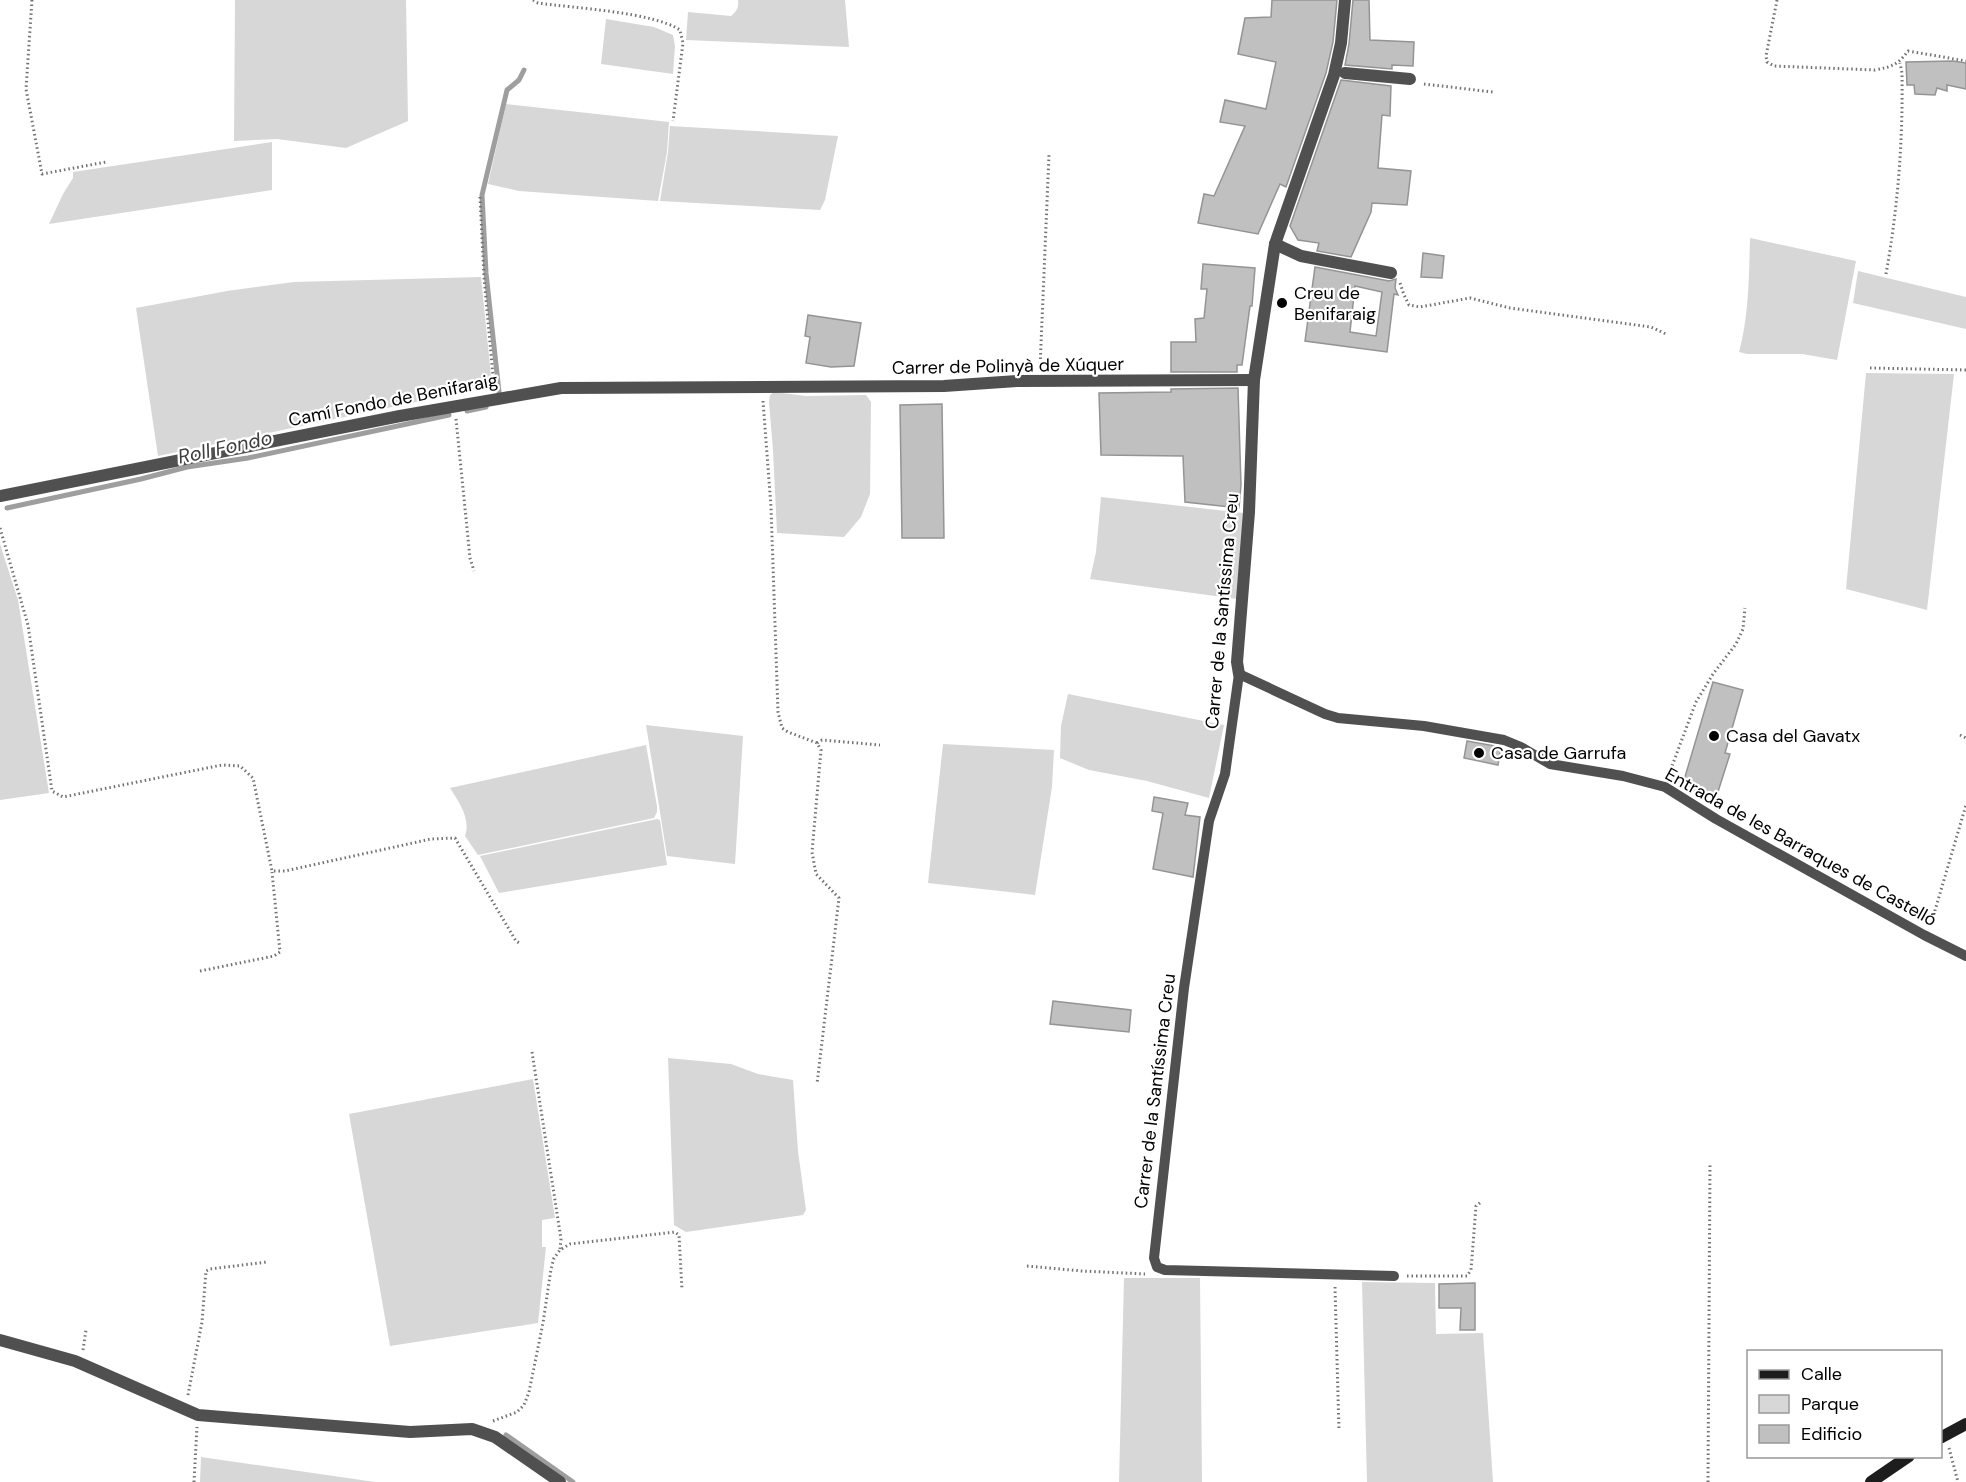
<svg xmlns="http://www.w3.org/2000/svg" width="1966" height="1482" viewBox="0 0 1966 1482" font-family="'DM Sans',sans-serif">
  <style>
    .green { fill: #d7d7d7 }
    .lines { fill: none; stroke-linecap: round; stroke-linejoin: round }
    .stream { stroke: #9e9e9e; stroke-width: 5 }
    .building { fill: #c0c0c0; stroke: #949494; stroke-width: 1.5; fill-rule: evenodd }
    .path { stroke: #727272; stroke-width: 3; stroke-dasharray: 1.5 3; stroke-linecap: butt }
    .lane { stroke: #505050; stroke-width: 10 }
    .street { stroke: #505050; stroke-width: 12 }
    .secondary { stroke: #1d1d1d; stroke-width: 12 }
    .poi-dot { fill: #000; stroke: #fff; stroke-width: 2 }
    .labels { text-anchor: middle; stroke-width: 4.5; stroke-linejoin: round; paint-order: stroke }
    .poi-label { font-size: 18px; fill: #000; stroke: #fff; text-anchor: start }
    .street-label { font-size: 18px; fill: #000; stroke: #fff }
    .water-label { font-size: 20px; font-style: italic; fill: #3f3f3f; stroke: #fff }
  </style>
  <rect width="100%" height="100%" fill="#fff"/>
  <g class="green">
    <path d="M235 0H406L408 121 346 148 277 139 234 141Z"/>
    <path d="M738 0H845L849 47 686 40 688 12 731 16C737 11 739 7 738 0Z"/>
    <path d="M606 19 654 27 673 35 675 46 673 74 601 64Z"/>
    <path d="M506 104 669 122 667 152 658 201 519 191 488 184Z"/>
    <path d="M670 126 838 136 825 200 820 210 660 201 668 152Z"/>
    <path d="M272 142V190L49 224 63 194 73 178V172Z"/>
    <path d="M1750 238 1856 261 1837 360 1802 354H1747L1739 352C1749 316 1749 275 1750 238Z"/>
    <path d="M1858 271 1966 297V329L1853 303Z"/>
    <path d="M481 277 492 386 158 456 136 308 227 291 294 282Z"/>
    <path d="M1866 373 1954 374 1927 610 1846 589Z"/>
    <path d="M774 392 806 396 866 395 871 402 870 494 861 517 844 537 777 533 773 450 769 402 770 395Z"/>
    <path d="M1101 497 1244 513 1237 599 1090 579 1096 552Z"/>
    <path d="M0 544 18 600 49 793 0 800Z"/>
    <path d="M1068 694 1224 725 1209 798 1147 781 1089 770 1060 758 1061 726Z"/>
    <path d="M646 725 743 736 735 864 667 856Z"/>
    <path d="M943 744 1054 750 1052 787 1035 895 928 883Z"/>
    <path d="M646 745 657 806V812L654 818 478 855 465 836C471 819 459 802 450 788Z"/>
    <path d="M657 819 660 820 667 865 499 893 480 856Z"/>
    <path d="M668 1058 731 1064 758 1074 793 1080 798 1151 806 1210 803 1215 686 1232 674 1225Z"/>
    <path d="M533 1079 555 1218 542 1220V1247H546L538 1323 390 1346 349 1114Z"/>
    <path d="M1124 1278H1200L1202 1482H1119Z"/>
    <path d="M1362 1282 1435 1283 1436 1334 1483 1333 1493 1482H1367Z"/>
    <path d="M201 1457 375 1482H200Z"/>
  </g>
  <g class="lines">
    <g class="stream">
      <path d="M499 392 486 273 482 195 507 90 519 80 524 70"/>
      <path d="M467 411 486 407"/>
      <path d="M7 508 141 479 187 467 248 458 449 415"/>
      <path d="M506 1435 573 1482"/>
    </g>
  </g>
  <g class="building">
    <path d="M1272 0H1337L1333 42 1326 73 1286 187 1280 184 1258 234 1198 223 1204 194 1214 196 1245 126 1220 122 1225 100 1266 109 1276 62 1238 54 1245 18 1271 17Z"/>
    <path d="M1353 0H1369L1370 40 1414 42 1413 66 1392 65V69L1345 65 1349 44Z"/>
    <path d="M1953 61 1966 63V89L1947 85V91L1937 88 1935 95 1915 94 1914 85H1907L1906 62Z"/>
    <path d="M1341 80 1391 86 1390 116 1382 115 1378 168 1411 171 1407 205 1372 203 1371 212 1351 257 1317 251 1319 243 1298 240 1290 226Z"/>
    <path d="M1423 253 1444 256 1442 278 1421 277Z"/>
    <path d="M1203 264 1255 268 1252 306H1250L1242 365H1237V372H1171V342H1196L1195 319 1204 318 1207 289H1201Z"/>
    <path d="M1315 267 1389 281 1396 279 1395 288 1398 295 1394 294 1387 352 1305 341ZM1355 286 1382 292 1376 336 1350 332Z"/>
    <path d="M808 315 861 323 854 366 831 367 806 363 810 337 805 336Z"/>
    <path d="M1238 388 1241 485 1239 508 1185 502 1183 456 1101 455 1099 393 1171 392V389Z"/>
    <path d="M942 404 944 538H902L900 405Z"/>
    <path d="M1713 682 1743 690 1725 753 1730 754 1716 798 1682 787Z"/>
    <path d="M1467 741 1501 747 1498 765 1464 758Z"/>
    <path d="M1154 797 1188 803 1185 815 1200 817 1193 877 1153 869 1163 813 1152 811Z"/>
    <path d="M1053 1001 1131 1010 1129 1032 1050 1024Z"/>
    <path d="M1475 1283V1330H1460L1461 1308H1439V1284Z"/>
  </g>
  <g class="lines">
    <g class="path">
      <path d="M32 0 26 89 42 174 106 162"/>
      <path d="M533 0 538 3C573 8 653 12 680 30L683 43 673 121"/>
      <path d="M1777 0 1766 56 1767 62 1774 66 1875 70C1891 67 1898 65 1908 51L1966 61"/>
      <path d="M1424 84 1493 92"/>
      <path d="M480 197 484 277 494 387"/>
      <path d="M1886 274C1898 207 1903 141 1902 73L1900 63"/>
      <path d="M1400 283 1404 295 1409 305 1420 307 1470 298 1510 308 1651 327 1666 334"/>
      <path d="M1040 368 1049 155"/>
      <path d="M1870 368 1966 370"/>
      <path d="M763 401 771 507 778 712 782 728 788 732 817 743 821 750 812 852 816 874 839 898 817 1084"/>
      <path d="M456 419 470 558 474 571"/>
      <path d="M0 528 28 625 52 791 63 797 222 765 240 766 253 778 272 871H285L431 839 455 838 516 941 521 944"/>
      <path d="M1960 735 1966 738"/>
      <path d="M817 743 822 740 880 745"/>
      <path d="M1669 774 1696 702 1713 674 1736 644 1743 629 1745 608"/>
      <path d="M1931 924 1966 805"/>
      <path d="M200 971 274 956 280 952 272 872"/>
      <path d="M532 1052 561 1239 560 1249"/>
      <path d="M1027 1266 1082 1271 1145 1274"/>
      <path d="M1407 1276H1467L1471 1270 1476 1206 1481 1202"/>
      <path d="M1335 1287 1339 1431"/>
      <path d="M83 1350 86 1330"/>
      <path d="M188 1395 202 1322 206 1271 210 1269 267 1262"/>
      <path d="M493 1421 517 1412 524 1405 529 1392 543 1323 551 1269 554 1258 560 1250 570 1244 675 1232 679 1235 682 1290"/>
      <path d="M1949 1448 1958 1482"/>
      <path d="M194 1482 197 1427"/>
      <path d="M1708 1482 1710 1163"/>
    </g>
    <path class="lane" d="M1394 1276 1165 1270 1157 1267 1154 1258 1184 988 1209 821 1225 774 1239 674 1325 714 1338 718 1424 726 1504 740 1521 747 1550 764 1623 776 1665 787 1716 819 1924 935 1966 956"/>
    <g class="street">
      <path d="M1345 73 1410 79"/>
      <path d="M1275 244 1301 256 1391 273"/>
      <path d="M0 496 400 416 561 388 944 386 1017 381 1254 380"/>
      <path d="M1239 674 1237 662 1249 512 1254 380 1275 244 1334 75 1341 43 1345 0"/>
      <path d="M0 1340 75 1361 198 1415 410 1432 472 1429 495 1437 560 1482"/>
    </g>
    <g class="secondary">
      <path d="M1940 1438 1966 1424"/>
      <path d="M1871 1482 1909 1456"/>
    </g>
  </g>
  <g class="poi-dot">
    <circle cx="1282" cy="303" r="6"/>
    <circle cx="1714" cy="736" r="6"/>
    <circle cx="1479" cy="753" r="6"/>
  </g>
  <g class="labels">
    <g class="poi-label">
      <text x="1294" y="299">Creu de<tspan x="1294" dy="21">Benifaraig</tspan></text>
      <text x="1726" y="742">Casa del Gavatx</text>
      <text x="1491" y="759">Casa de Garrufa</text>
    </g>
    <g class="street-label">
      <text transform="translate(1008 366) rotate(-1)" y="6">Carrer de Polinyà de Xúquer</text>
      <text transform="translate(393 400) rotate(-11)" y="6">Camí Fondo de Benifaraig</text>
      <text transform="translate(1222 611) rotate(-85)" y="6">Carrer de la Santíssima Creu</text>
      <text transform="translate(1801 847) rotate(29)" y="6">Entrada de les Barraques de Castelló</text>
      <text transform="translate(1155 1091) rotate(-83)" y="6">Carrer de la Santíssima Creu</text>
    </g>
    <g class="water-label">
      <text transform="translate(225 447) rotate(-12)" y="7">Roll Fondo</text>
    </g>
  </g>
  <rect x="1747" y="1350" width="195" height="108" fill="#ffffff" stroke="#999999" stroke-width="1.5"/>
  <rect x="1759" y="1370" width="30" height="9" fill="#1d1d1d" stroke="#999999" stroke-width="1.5"/>
  <text x="1801" y="1380" font-size="18" fill="#000000">Calle</text>
  <rect x="1759" y="1395" width="30" height="18" fill="#d7d7d7" stroke="#999999" stroke-width="1.5"/>
  <text x="1801" y="1410" font-size="18" fill="#000000">Parque</text>
  <rect x="1759" y="1425" width="30" height="18" fill="#c0c0c0" stroke="#999999" stroke-width="1.5"/>
  <text x="1801" y="1440" font-size="18" fill="#000000">Edificio</text>
</svg>
